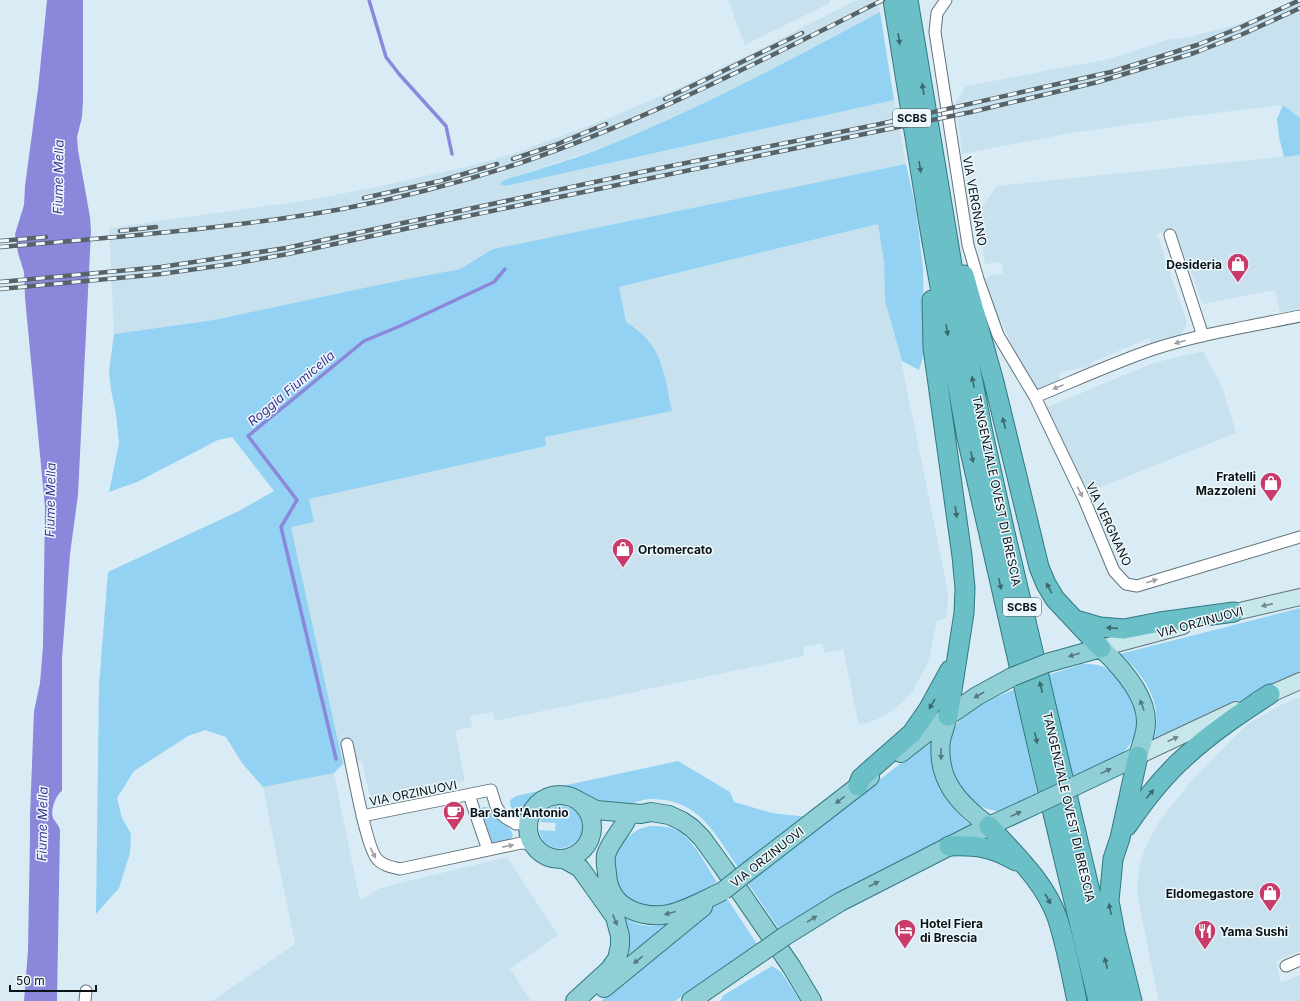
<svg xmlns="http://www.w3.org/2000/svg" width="1300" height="1001" font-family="Inter,sans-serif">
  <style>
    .built { fill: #c7e1ee }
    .green { fill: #93d2f2 }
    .water { fill: #8b88db }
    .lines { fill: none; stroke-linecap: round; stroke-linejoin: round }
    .stream { stroke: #8b88db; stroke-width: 3.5 }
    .minor-casing { stroke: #62727a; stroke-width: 13 }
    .secondary-casing { stroke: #62727a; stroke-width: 18 }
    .primary-casing { stroke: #327880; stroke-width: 20 }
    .trunk-casing { stroke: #327880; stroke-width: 21 }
    .minor { stroke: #fff; stroke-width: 11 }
    .secondary { stroke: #c8e7ea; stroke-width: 16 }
    .primary { stroke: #90cfd5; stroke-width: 18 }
    .trunk { stroke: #6bbfc7; stroke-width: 19 }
    .rail-casing { stroke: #586368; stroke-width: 4.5 }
    .rail { stroke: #edf8fd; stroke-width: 3; stroke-dasharray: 9; stroke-linecap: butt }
    .primary-bridge-casing { stroke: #327880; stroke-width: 20; stroke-linecap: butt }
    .primary-bridge { stroke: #90cfd5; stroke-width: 18 }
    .oneway { fill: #3c696e }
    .oneway2 { fill: #9ea1a2 }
    .oneway3 { fill: #73888b }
    .oneway4 { fill: #557a7f }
    .labels { text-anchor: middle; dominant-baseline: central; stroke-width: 3; stroke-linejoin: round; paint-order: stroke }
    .shield { fill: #edf8fd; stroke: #50585b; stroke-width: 1 }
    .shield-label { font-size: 11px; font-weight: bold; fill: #0c1316 }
    .street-label { font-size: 12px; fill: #0c1316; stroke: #edf8fd }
    .poi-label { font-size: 12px; font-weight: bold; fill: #0c1316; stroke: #edf8fd; text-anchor: start }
    .water-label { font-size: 13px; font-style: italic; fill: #433494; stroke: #edf8fd }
  </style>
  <rect width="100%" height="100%" fill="#d9ecf5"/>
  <path class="built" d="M728 0H829L830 3 745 45Z
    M857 0H878L880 12 760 76 692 109 618 142 504 180 500 184 506 186 894 100 906 164 493 249 460 269 214 320 114 334 109 228 309 200 386 185 465 167 510 155 609 118 681 87 754 52Z
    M1295 0H1300V118L1283 105 1191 116 1065 134 962 154 956 103 966 86 1109 59 1167 40 1189 37 1240 24Z
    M1300 155V308L1280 313 1275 290 1203 304 1174 228 1157 234 1186 320V327L1180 335 1174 339 1152 345 1149 338 1090 363 1091 366 1060 372 1059 382 1038 390 1032 386 987 292 985 283 986 279 989 276 1003 273 1001 262 985 264 977 213 997 186Z
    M878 224 884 262 885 301 902 361 903 370 948 592 947 618 937 621 928 663 911 694 892 711 876 720 859 725 843 649 824 653 822 643 803 647 804 656 658 687 495 721 493 712 470 716 472 727 455 731 465 781 371 801 362 761 343 764 291 526 313 522 308 499 546 446 545 437 672 411 662 364 638 329 626 322 619 287Z
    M1203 351 1223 389 1236 433 1086 493 1043 409 1153 363Z
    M1300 697V951L1276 961 1281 983 1300 975V1001H1159L1138 899 1137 886 1139 868 1145 848 1159 822 1187 786 1232 739 1249 723 1281 705Z
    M334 773 360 901 380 888 507 857 558 935 510 969 531 1001H212L295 944 263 787Z"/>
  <path class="green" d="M880 12 894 100 506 186 500 184 504 180C543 168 582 157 619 141 709 104 794 58 880 12Z
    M1283 105 1300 118V155L1284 157 1279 137 1277 119Z
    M906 164 916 210 923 269 925 350 919 370 902 361 885 301 884 262 878 224 619 287 626 322C663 345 664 372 672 411L545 437 546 446 309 499 314 522 291 527 343 764 334 773 263 787 242 763 226 737 205 730 188 736 134 771 117 798 122 818 131 834 130 853 119 888 96 914 99 685 108 572 241 510 274 491 232 437 218 440 137 482 109 492 119 443 116 414 111 390 109 371 114 334 214 320 383 284 460 269 493 249Z
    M1300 608V672L1153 742C1154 737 1156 732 1156 726 1160 698 1140 670 1120 654Z
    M1083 664C1091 664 1098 664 1104 667 1129 682 1148 721 1128 747 1119 760 1087 771 1072 778L1048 675Z
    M1015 689 1037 794C1027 800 1013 811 1001 811 962 811 936 758 956 726 966 709 998 697 1015 689Z
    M931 740C931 780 942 799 971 826 905 858 842 892 779 929L747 882Z
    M678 761 730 792 734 802 772 813 807 817 739 869C715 834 699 798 650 799 636 800 622 809 608 807 604 806 599 803 594 801 577 793 560 786 542 796 533 800 530 809 522 814L513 811 510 805V800L516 796Z
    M559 805C567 806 574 808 578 814 598 842 547 866 539 830L555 831 556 823 540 822C543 812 549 807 559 805Z
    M483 807H487L511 830 513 835 511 840C508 841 503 844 499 844 484 844 480 821 480 810Z
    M650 826C658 826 666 826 674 829 692 836 706 866 717 882L680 906 646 911 620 892 613 865 615 853 620 844 630 835 639 829Z
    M726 897 757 944 675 1001H601Z
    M616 912C636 926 643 927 666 925L623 961Z
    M772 966 781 972 800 1001H720L724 995Z"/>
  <path class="water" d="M47 0H83V100L82 117 77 137 78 150 90 217 91 231 78 495 70 554 62 658V791C56 794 50 811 53 818 55 822 59 825 60 830L57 1001H24L28 950 30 836V816L34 711 40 683 43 646 45 507 25 298 24 272 18 253 15 234 24 205 25 186 38 89Z"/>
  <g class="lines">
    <path class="stream" d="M369 0 386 57 399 74 446 126 452 154
      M336 759 281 527 297 500 248 436 364 341 400 326 494 282 505 269"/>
    <g class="minor-casing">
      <path id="minor" d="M946 0 937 13 935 32 968 245 978 279 998 335 1035 397
        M1170 235 1203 336
        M1300 316C1251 326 1201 334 1154 349 1113 363 1074 381 1035 397L1084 499 1114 571 1126 584 1137 586 1300 537
        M347 744C352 764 366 850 378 860 384 866 392 867 400 869L521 843 533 844
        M469 795 488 850
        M362 816 491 790 496 806 501 814 506 818 516 824 529 823
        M1286 966 1300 960
        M85 1001 86 991"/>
    </g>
    <g class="secondary-casing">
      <path id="secondary" d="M1223 615 1300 597
        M1101 648 1183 626
        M1259 699 1300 681
        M1138 756 1236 710"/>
    </g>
    <g class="primary-casing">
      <path id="primary" d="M1047 663 1101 648C1120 666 1147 695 1146 723 1146 734 1141 745 1138 756L1075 786
        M948 716C946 724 943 732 941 740 936 780 959 804 989 826
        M901 753 948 716 977 696 1012 677
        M528 827a32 32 0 1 1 64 0a32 32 0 1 1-64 0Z
        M579 801 596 810 641 814 651 812 669 815 682 821 692 828 702 838 723 867 791 966 812 1001
        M626 821C620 832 610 842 606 855 605 861 606 867 607 873 607 878 608 883 610 888 617 909 643 917 663 915 681 913 702 901 719 893
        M564 859 580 868 615 917 620 936V946L617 959 609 970 575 1001
        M742 876 870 777
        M785 936 840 902 989 826 1037 804
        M604 988 703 907
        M691 1001 762 952"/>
    </g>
    <g class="trunk-casing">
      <path id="trunk" d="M893 0 931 236 967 438 1051 805 1098 1001
        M908 0 963 331 983 433 1005 533 1116 1001
        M964 275 994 382 1039 567 1046 584 1055 599 1101 648
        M932 300 933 348 962 556 965 588 964 613 948 716
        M1076 620 1100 627 1124 629 1160 622 1234 612
        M858 786 861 778 912 733 928 710 950 670
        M989 826C1014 854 1044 881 1057 917 1066 944 1071 973 1077 1001
        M1127 826C1144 801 1163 776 1186 756 1212 732 1241 713 1270 694
        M949 846C977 845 992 847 1016 861
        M1132 1001 1115 933 1109 901 1113 859 1120 838 1138 756"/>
    </g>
    <use href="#minor" class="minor"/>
    <use href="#secondary" class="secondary"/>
    <use href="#primary" class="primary"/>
    <use href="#trunk" class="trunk"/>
    <g class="rail-casing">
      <path id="rail" d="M665 99 802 33
        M513 159 555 145 606 124
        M364 198 440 181 497 164
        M120 231 156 227
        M0 241 46 237
        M0 247C114 237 229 229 342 209 400 198 458 183 514 165 642 123 762 60 883 0
        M0 282 161 267 286 248 651 170 880 124 1111 72 1197 45 1239 28 1300 0
        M0 289 161 274 231 264 288 254 414 227 971 112 1098 82 1194 53 1243 34 1300 8"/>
    </g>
    <use href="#rail" class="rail"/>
    <g class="primary-bridge-casing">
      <path id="primary-bridge" d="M1012 677 1047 663
        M1037 804 1075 786
        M723 891 742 876
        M762 952 785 936"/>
    </g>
    <use href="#primary-bridge" class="primary-bridge"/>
  </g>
  <defs><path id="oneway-solid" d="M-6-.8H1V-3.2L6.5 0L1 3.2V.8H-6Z"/></defs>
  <g class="oneway">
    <use href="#oneway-solid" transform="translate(899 39) rotate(81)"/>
    <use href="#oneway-solid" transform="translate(923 89) rotate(-99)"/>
    <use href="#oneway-solid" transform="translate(920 167) rotate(81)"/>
    <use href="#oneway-solid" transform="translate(947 330) rotate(80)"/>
    <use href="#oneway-solid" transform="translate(973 382) rotate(-101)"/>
    <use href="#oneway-solid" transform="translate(1004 423) rotate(-104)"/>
    <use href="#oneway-solid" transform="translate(972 457) rotate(78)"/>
    <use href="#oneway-solid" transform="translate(956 512) rotate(82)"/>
    <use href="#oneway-solid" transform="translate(1000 584) rotate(77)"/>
    <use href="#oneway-solid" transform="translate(1049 588) rotate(-118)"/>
    <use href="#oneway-solid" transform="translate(1112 628) rotate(-176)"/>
    <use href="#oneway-solid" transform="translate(1041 687) rotate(-103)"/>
    <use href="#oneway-solid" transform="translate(932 704) rotate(120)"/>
    <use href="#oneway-solid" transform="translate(1036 738) rotate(77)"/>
    <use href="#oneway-solid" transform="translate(1150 794) rotate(-50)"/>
    <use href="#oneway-solid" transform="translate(1048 899) rotate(61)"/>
    <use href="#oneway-solid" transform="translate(1110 909) rotate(-101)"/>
    <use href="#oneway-solid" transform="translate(1106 963) rotate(-104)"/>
  </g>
  <g class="oneway2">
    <use href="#oneway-solid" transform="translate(1180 342) rotate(165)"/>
    <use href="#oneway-solid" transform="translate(1058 387) rotate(157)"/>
    <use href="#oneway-solid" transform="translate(1080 492) rotate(64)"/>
    <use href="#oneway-solid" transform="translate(1152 581) rotate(-17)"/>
    <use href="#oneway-solid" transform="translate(508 846) rotate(-11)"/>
    <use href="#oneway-solid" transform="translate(373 853) rotate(64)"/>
  </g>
  <g class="oneway3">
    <use href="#oneway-solid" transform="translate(1267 605) rotate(167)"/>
    <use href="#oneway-solid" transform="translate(1173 739) rotate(-25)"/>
  </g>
  <g class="oneway4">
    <use href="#oneway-solid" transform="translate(1074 655) rotate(164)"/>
    <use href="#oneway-solid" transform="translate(979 695) rotate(150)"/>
    <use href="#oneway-solid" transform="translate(1142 705) rotate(-110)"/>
    <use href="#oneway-solid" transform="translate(941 754) rotate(89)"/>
    <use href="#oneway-solid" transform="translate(1106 771) rotate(-26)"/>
    <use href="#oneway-solid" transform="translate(840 800) rotate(142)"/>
    <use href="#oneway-solid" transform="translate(1016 814) rotate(-24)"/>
    <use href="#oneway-solid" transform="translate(874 884) rotate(-28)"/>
    <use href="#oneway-solid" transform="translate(670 913) rotate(165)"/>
    <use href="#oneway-solid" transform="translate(812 919) rotate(-32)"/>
    <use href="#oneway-solid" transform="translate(615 920) rotate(69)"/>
    <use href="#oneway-solid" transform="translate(638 960) rotate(141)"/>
  </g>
  <defs>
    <g id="shop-pin" transform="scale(1.15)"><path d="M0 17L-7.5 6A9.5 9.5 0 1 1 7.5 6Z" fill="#c83b6a" stroke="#edf8fd"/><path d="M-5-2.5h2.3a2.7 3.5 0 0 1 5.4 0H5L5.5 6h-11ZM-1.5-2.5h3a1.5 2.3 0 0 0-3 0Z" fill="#fff"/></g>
    <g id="cafe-pin" transform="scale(1.15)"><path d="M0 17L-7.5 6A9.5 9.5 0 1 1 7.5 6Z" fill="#c83b6a" stroke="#edf8fd"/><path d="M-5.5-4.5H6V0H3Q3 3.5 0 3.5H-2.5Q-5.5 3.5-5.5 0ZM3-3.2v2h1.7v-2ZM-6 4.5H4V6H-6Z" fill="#fff"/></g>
    <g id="hotel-pin" transform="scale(1.15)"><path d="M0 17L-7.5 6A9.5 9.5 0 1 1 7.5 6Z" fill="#c83b6a" stroke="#edf8fd"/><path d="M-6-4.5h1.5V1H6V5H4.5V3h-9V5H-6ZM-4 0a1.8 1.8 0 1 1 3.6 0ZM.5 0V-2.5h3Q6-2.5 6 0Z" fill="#fff"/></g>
    <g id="restaurant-pin" transform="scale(1.15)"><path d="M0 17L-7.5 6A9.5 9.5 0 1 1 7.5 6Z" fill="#c83b6a" stroke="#edf8fd"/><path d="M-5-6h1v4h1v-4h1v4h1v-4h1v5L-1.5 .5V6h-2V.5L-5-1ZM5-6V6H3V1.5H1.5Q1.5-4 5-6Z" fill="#fff"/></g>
  </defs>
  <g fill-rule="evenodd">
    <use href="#shop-pin" x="1238" y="264"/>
    <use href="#shop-pin" x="1271" y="483"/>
    <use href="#shop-pin" x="623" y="549"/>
    <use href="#cafe-pin" x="454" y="812"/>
    <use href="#shop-pin" x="1270" y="893"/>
    <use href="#hotel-pin" x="905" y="930"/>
    <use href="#restaurant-pin" x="1205" y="931"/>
  </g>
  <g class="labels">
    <g class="shield">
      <rect x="893" y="109" width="38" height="18" rx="3"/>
      <rect x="1003" y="598" width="38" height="18" rx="3"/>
    </g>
    <g class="shield-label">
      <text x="912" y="118">SCBS</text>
      <text x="1022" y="607">SCBS</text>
    </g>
    <g class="street-label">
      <text transform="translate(975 201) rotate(80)">VIA VERGNANO</text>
      <text transform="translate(997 491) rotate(78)">TANGENZIALE OVEST DI BRESCIA</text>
      <text transform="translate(1109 524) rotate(65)">VIA VERGNANO</text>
      <text transform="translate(1200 622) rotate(-15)">VIA ORZINUOVI</text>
      <text transform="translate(413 793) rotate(-11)">VIA ORZINUOVI</text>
      <text transform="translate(1069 807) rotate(77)">TANGENZIALE OVEST DI BRESCIA</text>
      <text transform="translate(767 857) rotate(-38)">VIA ORZINUOVI</text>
    </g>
    <g class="poi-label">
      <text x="1222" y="264" text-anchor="end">Desideria</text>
      <text x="1256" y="476" text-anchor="end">Fratelli<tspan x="1256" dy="14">Mazzoleni</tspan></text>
      <text x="638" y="549">Ortomercato</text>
      <text x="470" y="812">Bar Sant'Antonio</text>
      <text x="1254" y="893" text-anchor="end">Eldomegastore</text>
      <text x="920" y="923">Hotel Fiera<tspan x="920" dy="14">di Brescia</tspan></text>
      <text x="1220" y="931">Yama Sushi</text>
    </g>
    <g class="water-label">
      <text transform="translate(58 177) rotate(-89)">Fiume Mella</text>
      <text transform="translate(291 388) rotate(-40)">Roggia Fiumicella</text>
      <text transform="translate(50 500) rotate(-89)">Fiume Mella</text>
      <text transform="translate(42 824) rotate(-89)">Fiume Mella</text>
    </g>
  </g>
  <path d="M10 985v6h86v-6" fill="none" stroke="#0c1316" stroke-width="2"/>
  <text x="16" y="985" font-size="12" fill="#0c1316" stroke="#edf8fd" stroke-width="3" paint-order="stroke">50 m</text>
</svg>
